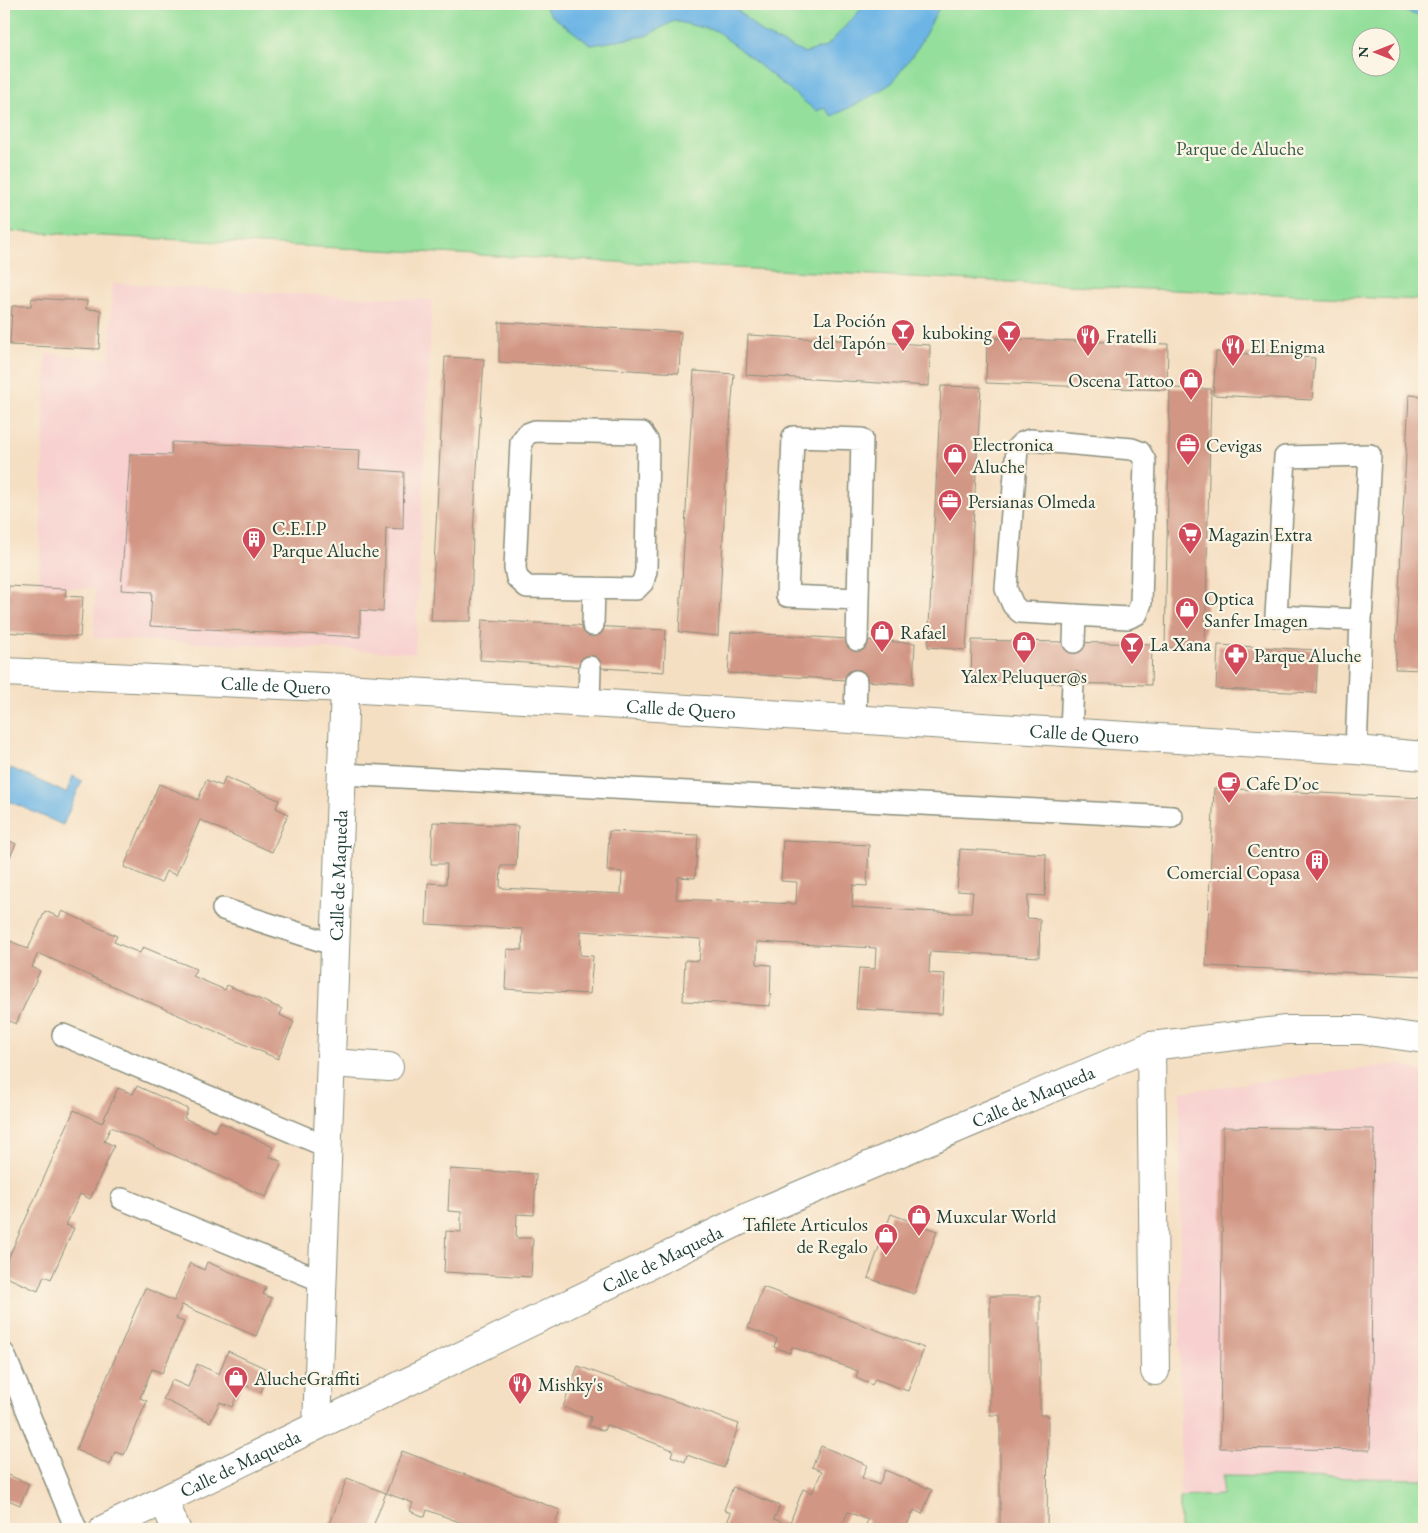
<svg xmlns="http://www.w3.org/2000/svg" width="1428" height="1533" font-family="'EB Garamond',serif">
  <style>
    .built { fill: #f7d0cf }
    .green { fill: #94df9b; stroke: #5a8e68; fill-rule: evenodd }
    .water { fill: #6db5e5; stroke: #46798c }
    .building { fill: #d29684 }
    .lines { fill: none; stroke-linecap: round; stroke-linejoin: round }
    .service-casing { stroke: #8a8e7c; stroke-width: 24 }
    .minor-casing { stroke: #8a8e7c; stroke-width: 30 }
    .service { stroke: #fff; stroke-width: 21 }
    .minor { stroke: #fff; stroke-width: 28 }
    .labels { text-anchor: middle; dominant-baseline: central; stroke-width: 4.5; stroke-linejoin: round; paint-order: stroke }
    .park-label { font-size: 19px; fill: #365d49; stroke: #fcf5e5 }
    .poi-label { font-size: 19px; fill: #1f3d34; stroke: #fcf5e5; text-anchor: start }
    .street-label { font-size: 19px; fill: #1f3d34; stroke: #fcf5e5 }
  </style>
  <rect width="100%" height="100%" fill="#fcf5e5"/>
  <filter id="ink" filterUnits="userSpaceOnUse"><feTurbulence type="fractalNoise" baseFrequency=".02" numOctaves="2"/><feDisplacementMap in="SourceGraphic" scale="10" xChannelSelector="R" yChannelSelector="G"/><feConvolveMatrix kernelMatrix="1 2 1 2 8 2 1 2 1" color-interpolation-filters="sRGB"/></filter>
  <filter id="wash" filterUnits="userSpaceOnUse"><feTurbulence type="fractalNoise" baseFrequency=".0096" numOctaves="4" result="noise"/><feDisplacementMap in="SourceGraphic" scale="20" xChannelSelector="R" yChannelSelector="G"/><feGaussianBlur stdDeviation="1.12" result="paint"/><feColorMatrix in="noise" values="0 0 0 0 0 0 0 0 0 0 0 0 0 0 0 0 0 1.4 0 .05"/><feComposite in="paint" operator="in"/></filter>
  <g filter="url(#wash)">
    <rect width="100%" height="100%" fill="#f5dfc3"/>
    <path class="built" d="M113 283 273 293 432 300 415 653 94 638 95 589 39 587 46 354 109 358Z
      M1401 1064 1424 1072V1529H1180V1092Z"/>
    <path class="green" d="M4 4H1424V300L1148 289 4 231ZM1360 38H1390V68H1360Z
      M1223 1476 1424 1479V1529H1180V1497L1222 1495Z"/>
    <path class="water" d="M543 4H731L763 34 804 53 826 47 866 4H941L919 46 892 83 863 101 832 116 825 108 816 111 717 31 674 21 646 36 591 45 551 15Z
      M1385 4H1424V18Z
      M11 768 66 793 73 776 82 781 63 825 4 799V785Z"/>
    <g id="blocks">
      <path class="building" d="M32 298 87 301 86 309 101 310 99 349 10 345 12 306H31Z
        M499 322 681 332 679 373 499 362Z
        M748 335 930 345 929 386 746 375Z
        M987 338 1168 344 1167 390 986 383Z
        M1216 352 1315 358 1312 400 1213 395Z
        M445 357 484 359 473 533 471 621H431Z
        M694 371 734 374 727 462 718 636 679 632Z
        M941 386 981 387 966 650 928 647Z
        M1170 388 1211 389 1205 649 1165 648Z
        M1409 395 1424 396V670L1395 669Z
        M172 442 360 450 359 469 404 472 403 529 386 528 383 612 360 610V637L150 626 152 592 121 590 130 454 171 455Z
        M9 586 66 589 65 596 83 597 80 637 4 632V593H8Z
        M482 620 666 630 664 672 480 660Z
        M731 632 915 643 913 684 728 673Z
        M972 640 1152 644 1151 685 971 681Z
        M1218 645 1318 650 1316 693 1216 689Z
        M225 777 279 800 276 808 288 814 272 852 200 820 176 875 166 871 161 883 124 867 159 784 198 800 206 780 222 786Z
        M1214 788 1424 798V976L1206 966Z
        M433 822 518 826 516 866H501L500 888 621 894 622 872 607 871 609 831 698 835 695 878 678 877 676 899 796 904 797 882 781 881 783 841 869 845 867 886 853 885 852 907 955 913H971L973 892 957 891 960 849 1046 854 1045 896 1028 895 1027 918 1040 919 1039 957 930 951 929 973 945 974 942 1014 856 1009 859 968 875 969 876 948 757 942V964L771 965 770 1006 683 1001 685 960 699 961 701 939 581 931 580 955 593 956 590 994 505 989 507 949 522 950 523 929 426 924 428 883 446 884 447 864H431Z
        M4 838 16 844 4 869Z
        M45 911 59 917 62 911 117 936 114 942 130 949 140 953 143 947 196 969 193 976 225 990 227 985 282 1009 280 1015 294 1022 278 1059 38 953 32 967 40 971 16 1024 9 1021 4 1029V938L28 949Z
        M137 1086 188 1109 184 1118 215 1132 220 1122 273 1147 269 1156 282 1162 266 1197 111 1127 104 1141 114 1146 90 1199 80 1194 74 1207 66 1225 74 1228 51 1279 44 1276 38 1291 4 1276V1268L74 1110 102 1123 118 1088 133 1094Z
        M1223 1127 1374 1129 1370 1450 1220 1448Z
        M450 1169 536 1174 534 1215 517 1214 516 1238H533L531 1277 444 1272 446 1231 461 1232V1212L448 1211Z
        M891 1214 937 1231 914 1294 868 1278Z
        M207 1262 266 1287 263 1294 272 1298 256 1336 182 1305 176 1319 184 1322 162 1373 152 1369 140 1398 147 1401 124 1455 115 1452 110 1465 76 1450 145 1288 174 1301 190 1263 204 1270Z
        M763 1287 924 1348 908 1391 875 1379 872 1385 856 1378 858 1371 792 1347 790 1353 774 1347 777 1339 748 1328Z
        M990 1296H1040V1415H1048L1047 1529H1000V1415H990Z
        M228 1351 269 1370 261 1392 242 1384 232 1407 220 1402 210 1422 163 1399 172 1380 188 1387 197 1364 219 1374Z
        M578 1366 739 1424 724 1468 687 1455 685 1462 671 1456 673 1450 606 1425 604 1431 589 1426 591 1417 563 1407Z
        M821 1446 867 1465 862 1478 879 1485 885 1470 932 1490 922 1514 914 1510 905 1529H864L868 1520 848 1512 840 1529H724L731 1513 724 1510 733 1487 780 1506 774 1519 789 1525 803 1489 812 1493 822 1471 812 1467Z
        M402 1451 560 1510 553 1529H478L427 1510 425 1517 410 1511 413 1503 386 1493Z
        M4 1473 29 1484 20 1505 4 1498Z
        M347 1478 386 1493 372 1529H328Z"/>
    </g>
  </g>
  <g filter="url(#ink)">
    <use href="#blocks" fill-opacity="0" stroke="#8a8e7c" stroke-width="1"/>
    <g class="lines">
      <g class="service-casing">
        <path id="service" d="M535 431 642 433 648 442 646 571 643 582 636 589 527 587 517 578 515 568 521 442 527 434Z
          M1030 440 1132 449 1140 452 1145 461 1141 603 1137 614 1128 618 1020 612 1013 605 1006 589 1017 448 1022 443Z
          M593 625 594 588
          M857 640 862 439 793 437 787 596 858 599
          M1074 642 1075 615
          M589 703 590 667
          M855 719 856 681
          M1071 732 1073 683
          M1356 750 1361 620 1370 455 1285 457 1276 616 1361 620
          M342 774 1172 817
          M223 909 335 945
          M63 1035 328 1147
          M122 1199 322 1281
          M4 1354 76 1529"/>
      </g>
      <g class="minor-casing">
        <g id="minor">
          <path id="s1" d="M4 672 345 688 1356 750 1424 756"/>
          <path d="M1151 1046 1155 1371"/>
          <path d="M331 1063 389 1067"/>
          <path id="s2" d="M317 1425 345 688"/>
          <path d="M164 1501 176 1529"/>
          <path id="s3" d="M104 1529 748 1217 1151 1046 1286 1030H1361L1424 1039"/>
        </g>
      </g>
      <use href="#service" class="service"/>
      <use href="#minor" class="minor"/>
    </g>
  </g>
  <defs>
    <g id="bar-pin" transform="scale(1.25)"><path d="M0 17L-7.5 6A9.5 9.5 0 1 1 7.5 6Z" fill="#d1495b" stroke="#fcf5e5"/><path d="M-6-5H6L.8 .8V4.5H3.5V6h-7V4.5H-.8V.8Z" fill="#fff"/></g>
    <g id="restaurant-pin" transform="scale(1.25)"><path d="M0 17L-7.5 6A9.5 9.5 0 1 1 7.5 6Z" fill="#d1495b" stroke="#fcf5e5"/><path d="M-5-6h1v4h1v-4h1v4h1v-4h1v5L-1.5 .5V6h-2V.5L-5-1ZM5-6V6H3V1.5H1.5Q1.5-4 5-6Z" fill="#fff"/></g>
    <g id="shop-pin" transform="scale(1.25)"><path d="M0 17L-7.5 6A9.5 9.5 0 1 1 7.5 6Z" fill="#d1495b" stroke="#fcf5e5"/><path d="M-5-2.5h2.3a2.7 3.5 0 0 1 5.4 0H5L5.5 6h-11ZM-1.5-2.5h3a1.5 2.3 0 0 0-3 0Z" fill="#fff"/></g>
    <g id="office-pin" transform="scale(1.25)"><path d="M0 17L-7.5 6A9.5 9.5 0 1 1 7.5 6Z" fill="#d1495b" stroke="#fcf5e5"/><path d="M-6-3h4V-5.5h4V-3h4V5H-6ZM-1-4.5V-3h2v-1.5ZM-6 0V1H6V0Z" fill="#fff"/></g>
    <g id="supermarket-pin" transform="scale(1.25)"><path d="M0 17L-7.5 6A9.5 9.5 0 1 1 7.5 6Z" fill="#d1495b" stroke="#fcf5e5"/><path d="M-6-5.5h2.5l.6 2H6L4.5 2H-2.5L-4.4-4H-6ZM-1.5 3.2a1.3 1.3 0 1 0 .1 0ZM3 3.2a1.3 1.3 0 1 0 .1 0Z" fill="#fff"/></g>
    <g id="building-pin" transform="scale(1.25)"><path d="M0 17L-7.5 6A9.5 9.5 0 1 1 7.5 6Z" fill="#d1495b" stroke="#fcf5e5"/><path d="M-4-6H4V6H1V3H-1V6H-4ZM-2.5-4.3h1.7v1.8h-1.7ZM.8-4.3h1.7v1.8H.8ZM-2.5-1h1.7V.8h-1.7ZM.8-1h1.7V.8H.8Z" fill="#fff"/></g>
    <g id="pharmacy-pin" transform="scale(1.25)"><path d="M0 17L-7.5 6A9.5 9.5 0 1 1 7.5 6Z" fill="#d1495b" stroke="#fcf5e5"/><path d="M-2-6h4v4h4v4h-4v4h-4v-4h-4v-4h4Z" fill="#fff"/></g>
    <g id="cafe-pin" transform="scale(1.25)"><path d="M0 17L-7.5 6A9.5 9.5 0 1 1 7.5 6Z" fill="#d1495b" stroke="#fcf5e5"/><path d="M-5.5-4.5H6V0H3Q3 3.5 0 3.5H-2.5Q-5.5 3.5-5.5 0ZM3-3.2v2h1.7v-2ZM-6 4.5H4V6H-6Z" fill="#fff"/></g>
  </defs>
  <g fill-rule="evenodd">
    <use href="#bar-pin" x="903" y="331"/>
    <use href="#bar-pin" x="1009" y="332"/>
    <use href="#restaurant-pin" x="1088" y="336"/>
    <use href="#restaurant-pin" x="1233" y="346"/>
    <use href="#shop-pin" x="1191" y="380"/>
    <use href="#office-pin" x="1188" y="445"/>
    <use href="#shop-pin" x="955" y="455"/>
    <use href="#office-pin" x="950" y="501"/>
    <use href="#supermarket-pin" x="1190" y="534"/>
    <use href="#building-pin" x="254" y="539"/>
    <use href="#shop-pin" x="1187" y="609"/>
    <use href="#shop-pin" x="882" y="632"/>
    <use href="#shop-pin" x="1024" y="643"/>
    <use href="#bar-pin" x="1132" y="644"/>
    <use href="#pharmacy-pin" x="1236" y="655"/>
    <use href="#cafe-pin" x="1229" y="783"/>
    <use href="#building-pin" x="1317" y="861"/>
    <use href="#shop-pin" x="919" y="1216"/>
    <use href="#shop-pin" x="886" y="1235"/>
    <use href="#shop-pin" x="236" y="1378"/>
    <use href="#restaurant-pin" x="520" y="1384"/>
  </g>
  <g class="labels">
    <g class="park-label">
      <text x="1240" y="148">Parque de Aluche</text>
    </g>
    <g class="poi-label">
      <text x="886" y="320" text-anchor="end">La Poción<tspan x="886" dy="22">del Tapón</tspan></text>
      <text x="992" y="332" text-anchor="end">kuboking</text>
      <text x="1106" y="336">Fratelli</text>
      <text x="1250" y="346">El Enigma</text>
      <text x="1174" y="380" text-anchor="end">Oscena Tattoo</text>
      <text x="972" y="444">Electronica<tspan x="972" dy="22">Aluche</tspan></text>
      <text x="1206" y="445">Cevigas</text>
      <text x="968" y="501">Persianas Olmeda</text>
      <text x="272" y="528">C.E.I.P<tspan x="272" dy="22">Parque Aluche</tspan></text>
      <text x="1208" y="534">Magazin Extra</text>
      <text x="1204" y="598">Optica<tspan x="1204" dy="22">Sanfer Imagen</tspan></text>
      <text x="900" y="632">Rafael</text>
      <text x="1150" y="644">La Xana</text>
      <text x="1254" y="655">Parque Aluche</text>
      <text x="1024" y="676" text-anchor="middle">Yalex Peluquer@s</text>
      <text x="1246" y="783">Cafe D'oc</text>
      <text x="1300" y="850" text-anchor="end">Centro<tspan x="1300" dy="22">Comercial Copasa</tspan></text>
      <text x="936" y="1216">Muxcular World</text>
      <text x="868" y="1224" text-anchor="end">Tafilete Articulos<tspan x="868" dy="22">de Regalo</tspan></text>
      <text x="254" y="1378">AlucheGraffiti</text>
      <text x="538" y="1384">Mishky's</text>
    </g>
    <g class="street-label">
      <text stroke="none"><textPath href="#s1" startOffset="272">Calle de Quero</textPath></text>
      <text stroke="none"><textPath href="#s1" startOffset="678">Calle de Quero</textPath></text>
      <text stroke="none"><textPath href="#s1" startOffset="1082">Calle de Quero</textPath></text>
      <text stroke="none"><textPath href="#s2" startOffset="550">Calle de Maqueda</textPath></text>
      <text stroke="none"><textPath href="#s3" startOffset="1025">Calle de Maqueda</textPath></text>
      <text stroke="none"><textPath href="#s3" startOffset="620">Calle de Maqueda</textPath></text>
      <text stroke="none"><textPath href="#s3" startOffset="151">Calle de Maqueda</textPath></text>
    </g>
  </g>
  <rect width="1428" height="1533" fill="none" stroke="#fcf5e5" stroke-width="20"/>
  <g transform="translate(1376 52) rotate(270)"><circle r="24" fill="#fcf5e5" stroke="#a4ab9e"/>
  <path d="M0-4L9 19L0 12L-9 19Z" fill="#d1495b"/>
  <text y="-8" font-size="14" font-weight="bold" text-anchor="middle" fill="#1f3d34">N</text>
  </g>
</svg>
